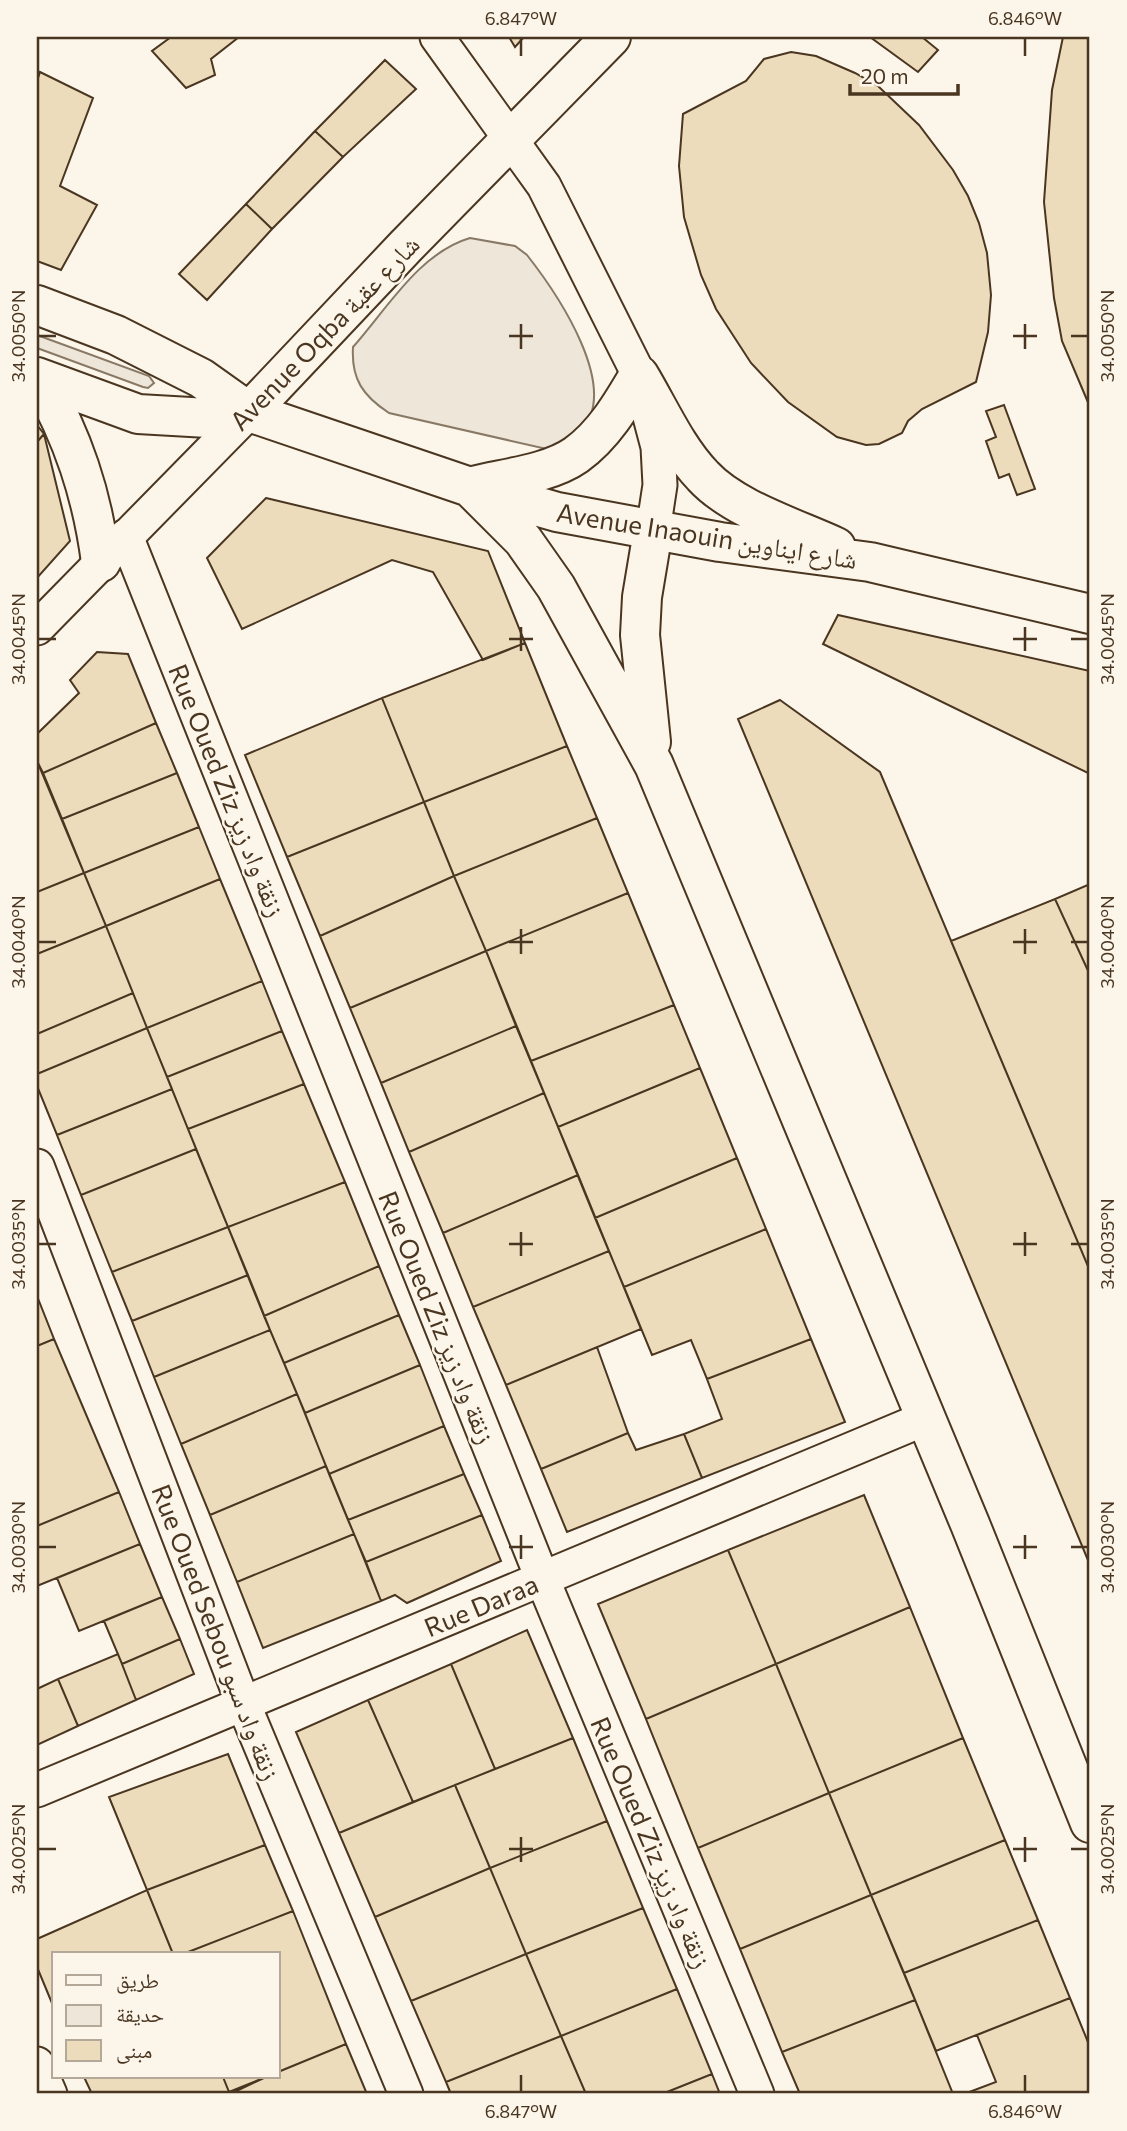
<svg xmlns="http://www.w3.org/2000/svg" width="1127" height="2131" font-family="Commissioner,'Noto Naskh Arabic',sans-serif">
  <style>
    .green { fill: #ede6d9; stroke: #887966; stroke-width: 2 }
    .building { fill: #ecdcbc; stroke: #4a3520; stroke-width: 2 }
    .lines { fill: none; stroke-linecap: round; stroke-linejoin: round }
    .street-casing { stroke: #4a3520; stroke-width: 37 }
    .secondary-casing { stroke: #4a3520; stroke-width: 42 }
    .street { stroke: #fbf6e9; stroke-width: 33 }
    .secondary { stroke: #fbf6e9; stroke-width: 38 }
    .ticks { fill: none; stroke: #4a3520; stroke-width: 2.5 }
    .labels { text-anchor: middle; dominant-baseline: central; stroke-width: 5; stroke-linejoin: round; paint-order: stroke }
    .street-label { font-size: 26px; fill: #4a3520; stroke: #fbf6e9 }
    .neatline { fill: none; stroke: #4a3520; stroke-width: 2.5 }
    .ticks-label { font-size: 18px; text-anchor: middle; fill: #4a3520 }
  </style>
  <rect width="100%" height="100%" fill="#fbf6e9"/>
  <path class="green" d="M470 238 515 246 527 255C556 292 624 390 579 433 572 440 559 445 551 450L389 413C363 396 351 379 353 347 387 309 419 253 470 238Z
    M37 335 149 376 154 383 148 388 143 387 37 348Z"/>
  <path class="building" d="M171 37H239L211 59 215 75 186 88 152 51Z
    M509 37H524L515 47Z
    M870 37H922L938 50 918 72Z
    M1063 37H1090V407L1062 341 1054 298 1044 202 1052 90Z
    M791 52 816 56 855 73 878 86 919 125 953 170 968 196 979 223 987 253 991 295 988 332 976 382 922 409 908 421 902 433 879 444 866 445 837 437 788 402 751 363 716 309 701 275 684 217 679 166 683 114 746 81 764 59Z
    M385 60 416 89 343 157 315 131Z
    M40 72 93 98 60 186 97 205 61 270 37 261V81Z
    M315 131 343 157 272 229 246 204Z
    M246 204 272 229 207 300 179 274Z
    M1004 405 1035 489 1017 495 1009 474 999 478 986 441 996 437 986 411Z
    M37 425 44 434 37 442Z
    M44 434 70 541 37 578V442Z
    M266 498 488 551 525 643 483 660 433 572 392 560 242 629 207 558Z
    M838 615 1090 671V774L823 644Z
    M525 643 567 746 424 802 382 698Z
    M97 652 128 654 156 723 43 773 37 761V734L79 693 70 680Z
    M382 698 424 802 287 857 245 755Z
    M780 700 880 772 1090 1271V1565L738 719Z
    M156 723 177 773 62 819 43 773Z
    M567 746 597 818 454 876 424 802Z
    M37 761 84 873 37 892Z
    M177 773 199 827 84 873 62 819Z
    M424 802 454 876 320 936 287 857Z
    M597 818 628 893 486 951 454 876Z
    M199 827 220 879 106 926 84 873Z
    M84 873 106 926 37 954V892Z
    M454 876 486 951 350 1008 320 936Z
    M220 879 262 981 147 1028 106 926Z
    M1090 884V975L1055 899Z
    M628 893 674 1005 531 1061 486 951Z
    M1055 899 1090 975V1271L951 941Z
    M106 926 133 993 37 1034V954Z
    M486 951 516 1026 381 1083 350 1008Z
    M262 981 282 1031 167 1077 147 1028Z
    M133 993 147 1028 37 1074V1034Z
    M674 1005 700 1068 558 1127 531 1061Z
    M516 1026 544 1093 409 1152 381 1083Z
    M147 1028 172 1089 57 1135 37 1086V1074Z
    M282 1031 304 1084 188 1129 167 1077Z
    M700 1068 737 1158 595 1218 558 1127Z
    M304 1084 345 1182 228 1227 188 1129Z
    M172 1089 196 1149 81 1195 57 1135Z
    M544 1093 578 1175 443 1233 409 1152Z
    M196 1149 228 1227 112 1272 81 1195Z
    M737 1158 766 1229 624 1287 595 1218Z
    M578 1175 609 1251 473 1307 443 1233Z
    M345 1182 379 1266 264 1316 228 1227Z
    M228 1227 248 1275 132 1321 112 1272Z
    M766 1229 811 1339 707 1379 691 1340 652 1355 624 1287Z
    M609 1251 641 1329 506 1385 473 1307Z
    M379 1266 399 1315 284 1363 264 1316Z
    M248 1275 270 1330 154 1377 132 1321Z
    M37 1296 54 1339 37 1346Z
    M399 1315 420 1365 305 1413 284 1363Z
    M270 1330 297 1394 181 1444 154 1377Z
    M54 1339 119 1492 37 1526V1346Z
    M811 1339 845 1422 702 1478 684 1434 722 1419 707 1379Z
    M597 1347 628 1433 541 1469 506 1385Z
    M420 1365 444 1426 329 1474 305 1413Z
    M297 1394 326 1466 210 1515 181 1444Z
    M444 1426 464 1474 348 1520 329 1474Z
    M628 1433 636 1450 684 1434 702 1478 567 1532 541 1469Z
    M326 1466 354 1534 237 1582 210 1515Z
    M464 1474 482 1515 366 1562 348 1520Z
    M119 1492 140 1544 37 1586V1526Z
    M864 1495 910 1607 776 1664 728 1550Z
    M482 1515 501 1561 407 1603 395 1595 381 1601 366 1562Z
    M354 1534 381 1601 263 1648 237 1582Z
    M140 1544 162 1597 79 1631 57 1578Z
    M728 1550 776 1664 646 1719 598 1604Z
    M162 1597 180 1639 122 1664 104 1621Z
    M910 1607 963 1738 829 1793 776 1664Z
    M527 1630 573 1738 495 1769 451 1664Z
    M180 1639 194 1674 136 1700 122 1664Z
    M118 1654 136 1700 78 1726 58 1679Z
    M451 1664 495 1769 413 1802 368 1700Z
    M776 1664 829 1793 698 1848 646 1719Z
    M58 1679 78 1726 37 1745V1689Z
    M368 1700 413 1802 339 1833 296 1732Z
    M573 1738 607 1821 490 1868 455 1785Z
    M963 1738 1005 1840 871 1895 829 1793Z
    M228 1754 265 1845 147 1890 109 1797Z
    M455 1785 490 1868 375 1917 339 1833Z
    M829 1793 871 1895 740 1949 698 1848Z
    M607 1821 643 1908 526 1954 490 1868Z
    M1005 1840 1038 1920 904 1973 871 1895Z
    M265 1845 293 1911 183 1954H173L147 1890Z
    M490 1868 526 1954 411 2001 375 1917Z
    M147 1890 173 1954H54V2008L37 1967V1939Z
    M871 1895 915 2000 782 2052 740 1949Z
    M643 1908 677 1989 561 2036 526 1954Z
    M293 1911 346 2044 278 2072V1954H183Z
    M1038 1920 1070 1998 936 2051 904 1973Z
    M526 1954 561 2036 446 2082 411 2001Z
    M677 1989 712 2074 662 2094H586L561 2036Z
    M1070 1998 1090 2047V2094H964L996 2082 977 2035Z
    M915 2000 953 2094H800L782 2052Z
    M561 2036 586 2094H451L446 2082Z
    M346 2044 367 2094H230L266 2077H278V2072Z
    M712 2074 720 2094H662Z
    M84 2077H223L229 2092 92 2094Z
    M223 2077H266L229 2092Z"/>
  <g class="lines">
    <g class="street-casing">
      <g id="street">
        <path d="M437 37 544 186 639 375 658 447 660 485 653 531"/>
        <path d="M126 536 542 1578 757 2094"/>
        <path d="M37 628 249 412"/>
        <path d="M37 1166 243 1703 406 2094"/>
        <path id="s1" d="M37 1790 924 1419"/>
        <path d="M37 2064 50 2094"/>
      </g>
    </g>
    <g class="secondary-casing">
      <path id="secondary" d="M37 305 116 335 201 378 249 412 470 487 557 512 720 542 870 562 1090 614
        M37 377 138 414 208 418 249 412
        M39 378C73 437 92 494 101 562
        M249 412 406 246 611 37
        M473 486C504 478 549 474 576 455 604 435 622 404 639 375 659 408 676 448 703 476 733 509 795 528 836 547
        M470 487 523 540 556 587 654 765 970 1524 1090 1823
        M651 742 640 635 642 597 653 531"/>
    </g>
    <use href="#street" class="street"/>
    <use href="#secondary" class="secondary"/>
  </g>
  <path class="ticks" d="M521 38V56M1025 38V56M521 324V349M1025 324V349M38 336H56M509 336H533M1013 336H1037M1071 336H1088M521 627V651M1025 627V651M38 639H56M509 639H533M1013 639H1037M1071 639H1088M521 929V954M1025 929V954M38 942H56M509 942H533M1013 942H1037M1071 942H1088M521 1232V1256M1025 1232V1256M38 1244H56M509 1244H533M1013 1244H1037M1071 1244H1088M521 1535V1559M1025 1535V1559M38 1547H56M509 1547H533M1013 1547H1037M1071 1547H1088M521 1837V1862M1025 1837V1862M38 1849H56M509 1849H533M1013 1849H1037M1071 1849H1088M521 2075V2092M1025 2075V2092"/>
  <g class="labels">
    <g class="street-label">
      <text transform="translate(324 332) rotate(-46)">Avenue Oqba شارع عقبة</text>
      <text transform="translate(707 535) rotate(9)">Avenue Inaouin شارع ايناوين</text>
      <text transform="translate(228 790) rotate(68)">Rue Oued Ziz زنقة واد زيز</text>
      <text transform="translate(438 1317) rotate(68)">Rue Oued Ziz زنقة واد زيز</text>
      <text stroke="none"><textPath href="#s1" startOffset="481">Rue Daraa</textPath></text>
      <text transform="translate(217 1632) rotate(69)">Rue Oued Sebou زنقة واد سبو</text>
      <text transform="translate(652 1842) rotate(67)">Rue Oued Ziz زنقة واد زيز</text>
    </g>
  </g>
  <rect width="1127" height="2131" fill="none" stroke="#fbf6e9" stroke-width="77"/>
  <rect x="52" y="1952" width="228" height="126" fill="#fbf6e9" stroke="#b4a999" stroke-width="2"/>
  <rect x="66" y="1975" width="35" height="10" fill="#fbf6e9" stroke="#b4a999" stroke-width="2"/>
  <text x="116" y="1988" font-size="21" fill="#4a3520">طريق</text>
  <rect x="66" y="2005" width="35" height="21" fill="#ede6d9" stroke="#b4a999" stroke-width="2"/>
  <text x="116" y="2022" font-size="21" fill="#4a3520">حديقة</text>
  <rect x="66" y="2040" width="35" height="21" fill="#ecdcbc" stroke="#b4a999" stroke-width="2"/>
  <text x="116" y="2058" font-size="21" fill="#4a3520">مبنى</text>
  <path d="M850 84v10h108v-10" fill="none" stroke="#4a3520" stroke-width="3.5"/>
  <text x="861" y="84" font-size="21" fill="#4a3520" stroke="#fbf6e9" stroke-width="5" paint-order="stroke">20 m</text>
  <rect x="38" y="38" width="1050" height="2054" class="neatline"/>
  <g class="ticks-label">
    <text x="521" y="25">6.847°W</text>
    <text x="1025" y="25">6.846°W</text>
    <text transform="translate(19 336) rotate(-90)" y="6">34.0050°N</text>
    <text transform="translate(1108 336) rotate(-90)" y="6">34.0050°N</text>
    <text transform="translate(19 639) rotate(-90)" y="6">34.0045°N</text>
    <text transform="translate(1108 639) rotate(-90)" y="6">34.0045°N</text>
    <text transform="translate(19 942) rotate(-90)" y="6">34.0040°N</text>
    <text transform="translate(1108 942) rotate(-90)" y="6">34.0040°N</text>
    <text transform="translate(19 1244) rotate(-90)" y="6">34.0035°N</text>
    <text transform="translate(1108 1244) rotate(-90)" y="6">34.0035°N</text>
    <text transform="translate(19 1547) rotate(-90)" y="6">34.0030°N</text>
    <text transform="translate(1108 1547) rotate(-90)" y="6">34.0030°N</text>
    <text transform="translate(19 1849) rotate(-90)" y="6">34.0025°N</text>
    <text transform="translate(1108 1849) rotate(-90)" y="6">34.0025°N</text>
    <text x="521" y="2118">6.847°W</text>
    <text x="1025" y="2118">6.846°W</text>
  </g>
</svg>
